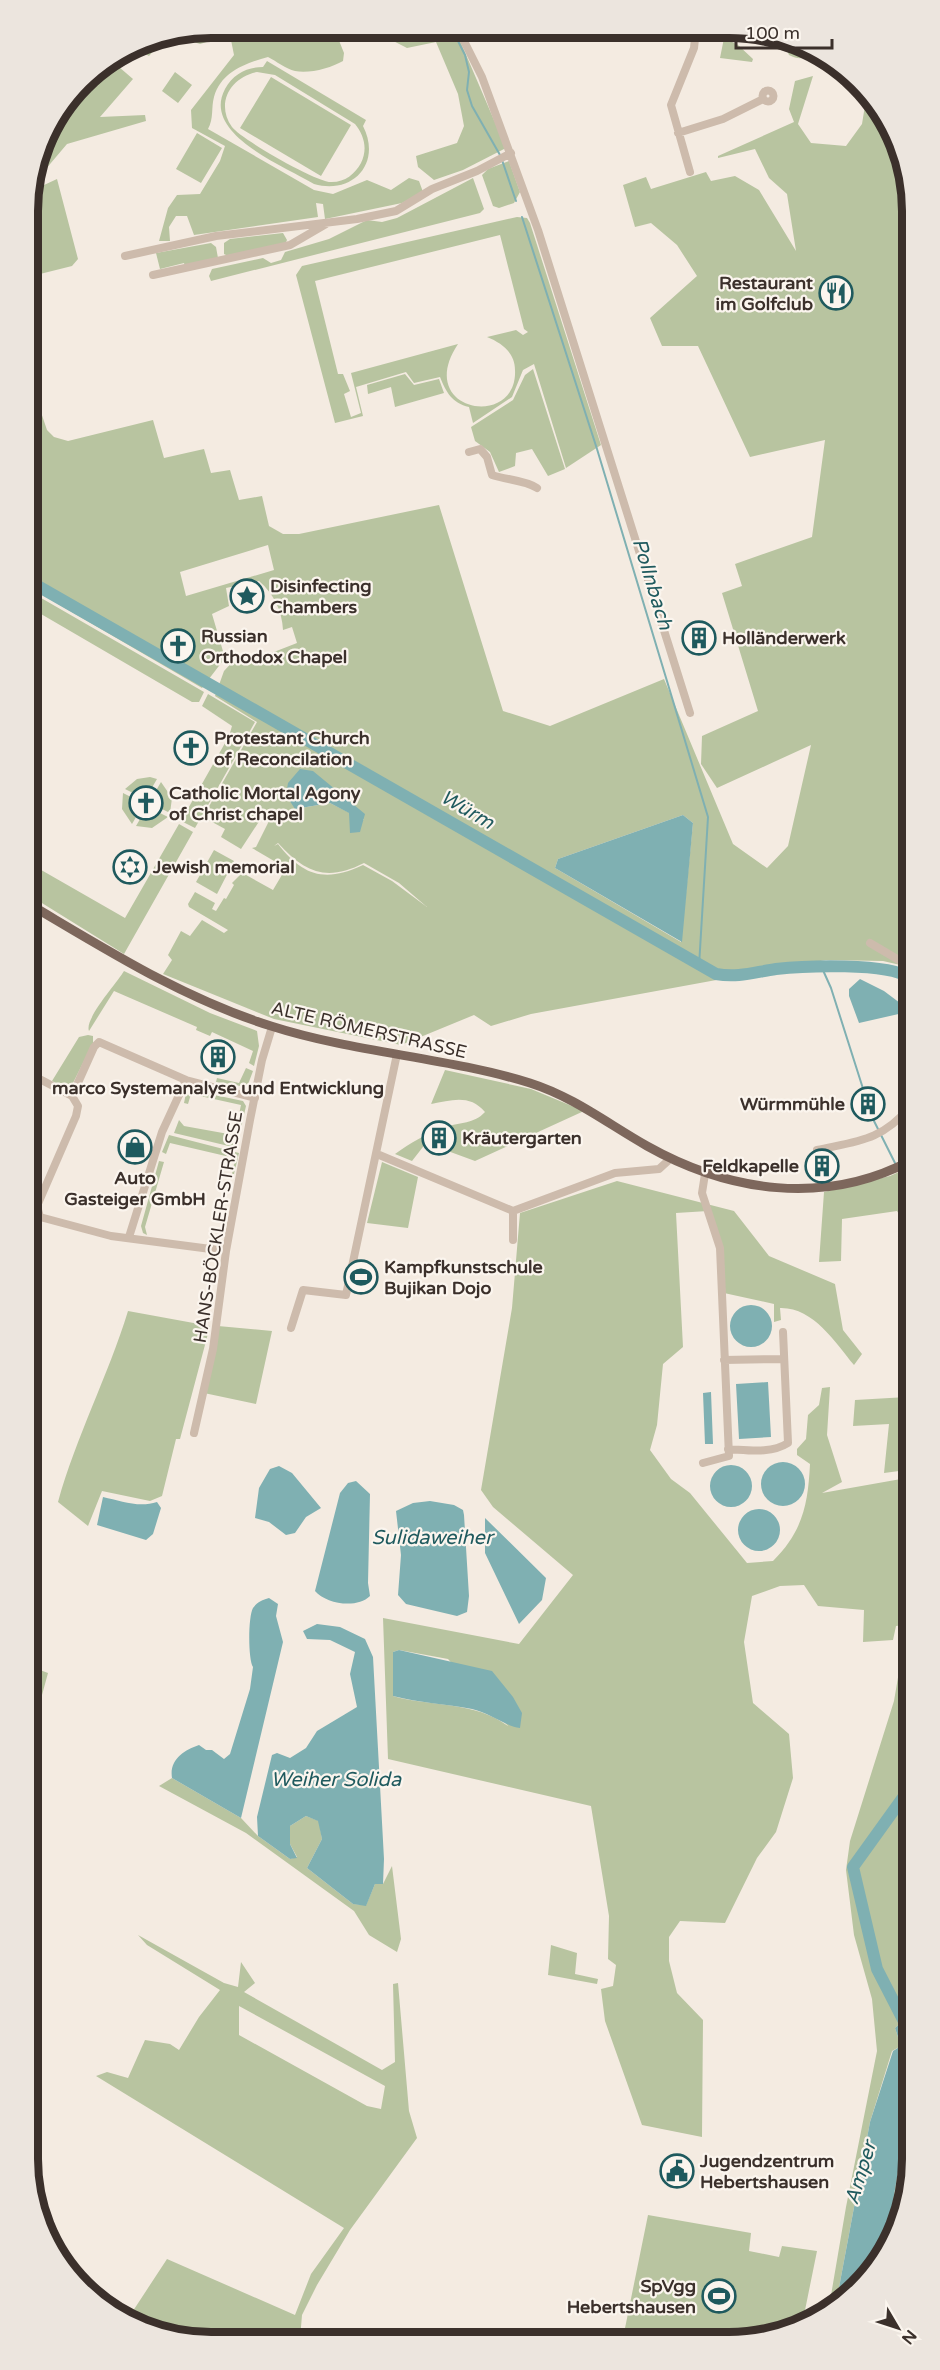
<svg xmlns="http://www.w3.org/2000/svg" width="940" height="2370" font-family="'Varela Round',sans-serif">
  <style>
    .green { fill: #b8c4a0; fill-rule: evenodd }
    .water { fill: #7fb0b2 }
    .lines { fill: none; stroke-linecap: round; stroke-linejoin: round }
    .stream { stroke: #7fb0b2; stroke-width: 2 }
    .river { stroke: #7fb0b2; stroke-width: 12 }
    .minor { stroke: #cdbbac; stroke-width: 8 }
    .major { stroke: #7d675c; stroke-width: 9 }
    .labels { text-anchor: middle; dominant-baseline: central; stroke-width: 4.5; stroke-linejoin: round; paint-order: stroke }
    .poi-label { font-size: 18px; font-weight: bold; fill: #3b302b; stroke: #fbf5ee; text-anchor: start }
    .street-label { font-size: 18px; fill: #3b302b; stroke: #fbf5ee }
    .water-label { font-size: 20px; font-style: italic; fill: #1f5a5e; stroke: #fbf5ee }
    .rim { fill: none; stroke: #3b302b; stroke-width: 8 }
  </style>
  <rect width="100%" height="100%" fill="#f4ebe1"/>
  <path class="green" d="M211 27 334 28 344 53 343 61C331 68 309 74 295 71 286 69 276 61 268 57 246 63 221 72 214 97 211 108 214 118 208 129L314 190 333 194 367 180 391 190 409 178 419 181 423 192 402 203 325 219 323 204 316 203 318 217 194 235 187 216H176L169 227 170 241H159L168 208 177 195 200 194 220 161 225 146 192 128 191 110 234 55 230 35 200 44 181 38 183 32Z
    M368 28 455 29 506 148 463 170 434 180 418 167 416 156 457 143 464 126 458 94 436 42 407 48Z
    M166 36 149 56 136 49 119 67 133 79 100 117 145 115 146 121 67 144 45 170 33 177 41 149 49 145 61 112 98 67 141 41Z
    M724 38 738 45 753 59 752 62 720 58Z
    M782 40H784L813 54C803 59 799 60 789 55Z
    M267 61 366 120 363 126C382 163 353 195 314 184 284 166 201 134 225 89 233 74 247 67 263 67ZM257 72 275 75 355 124C364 135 368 149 361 163 355 174 345 182 332 182 317 183 241 139 232 127 215 103 231 77 257 72Z
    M175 72 192 85 178 103 162 91Z
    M813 76 798 124 811 143 846 146 862 124 867 93 888 118 907 163 909 967 883 961 826 960 531 1014 491 1026 474 1015 401 1045 274 1019 163 974 172 960 168 955 181 931 190 936 202 920 224 933 228 930 189 907 188 904 195 892 215 903 212 909 216 911 224 898 226 899 234 885 232 883 240 875 239 871 273 890 286 868 252 848 256 847 269 821 263 818 260 820 241 849 221 837 225 829 203 817 257 722 215 696 224 671 236 658 246 663 297 643 292 627 283 630C282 611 274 594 259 581L226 588 229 606 212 614 225 658 202 688 29 587 28 374 47 430 54 437 68 441 153 420 164 458 204 449 211 473 230 470 239 500 262 496 269 526 283 534H299L439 505 503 711 550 726 664 679 733 844 767 868 788 846 811 745 717 788 701 764 702 736 758 711 722 593 742 586 735 564 812 537 825 440 750 457 698 346H662L650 318 697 276 677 245 651 223 635 227 623 185 646 177 651 189 706 172 711 181 735 176 759 190 796 251 787 194 769 178 755 149 718 158V156L794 122 789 109 795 81ZM268 545 274 570 186 596 180 572ZM313 772 364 820 330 803 295 809ZM683 815 693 823 681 942 555 868 558 859ZM278 843C305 873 327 882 364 863L399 883 427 907 392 881 363 865C325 883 303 876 278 844L274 846Z
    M271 77 351 125 321 176 240 128Z
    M197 133 222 148 201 183 176 169Z
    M509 161 520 192 514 203 499 208 493 206 482 175 488 169Z
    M473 178 484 209 480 213 211 281 209 276 212 269 263 258 271 263 281 260 285 252 329 239 367 220 382 222 397 218Z
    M57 179 78 259 72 266 28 277 29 192Z
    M517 217 527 218 530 223 601 445 566 468 534 364 523 370 512 397 473 423 469 407C452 403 446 392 440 377L414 383 406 372 356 387 363 416 335 423 296 275 302 266ZM500 235 524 329 528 332 523 335 516 330 487 337C502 343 515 353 515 370 518 430 413 412 458 344L351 373 361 413 351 417 344 394 350 391 343 374H338L315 281Z
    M283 233 287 240 285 244 230 257 224 254V243L230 239Z
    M211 243 216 247 218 258 185 266 184 263 160 269 156 253Z
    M533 369 565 469 548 476 532 449 516 453 515 466 499 472 490 452 475 441 471 427 513 400 525 375Z
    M405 374 414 385 439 379 444 393 395 407 391 387 368 394 367 385Z
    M29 591 204 692 199 702H192L29 607Z
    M208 694 255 722 195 828 181 821 229 736 232 726 202 706Z
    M150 777 157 779 150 791H142L137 795 125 789 137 779Z
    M161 782 172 798 170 813 158 807 159 800 154 794Z
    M123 793 135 799V806L139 812 132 824 122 809Z
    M156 811 168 817 152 828 136 826 143 814Z
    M179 824 193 832 124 954 29 895V863L125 918Z
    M214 850 234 861 217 894 196 882Z
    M124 971 210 1013 257 1031 259 1046 254 1066 249 1063 253 1051 212 1032 210 1036 196 1030 197 1027 114 991 89 1031C84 1019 117 983 124 971Z
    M88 1035 93 1036V1043L73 1083 64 1087 52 1081 79 1037Z
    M246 1068 253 1071 247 1087 216 1082 217 1078 239 1083Z
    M445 1070 531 1089 584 1111 475 1161 426 1143 412 1161 395 1154C410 1143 427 1133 446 1127 460 1122 474 1124 485 1112 470 1094 452 1100 431 1104Z
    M191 1090 243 1101 246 1106 241 1128H236L241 1105 191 1094 188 1104 184 1103 186 1093Z
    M179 1120 184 1126 234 1135 239 1138 237 1148 174 1133Z
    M169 1135 239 1153 234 1174H232L235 1159 230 1157 170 1143 166 1154 162 1152Z
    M159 1161 164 1162 145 1227 147 1235 143 1233 141 1226Z
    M382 1162 418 1177 408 1228 367 1223Z
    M910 1167V1232L897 1211 842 1219 841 1261 819 1262 824 1192 890 1176Z
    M617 1181 734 1211 769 1256 835 1284 843 1330 862 1354 854 1365C835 1342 813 1307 780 1308L781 1320 774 1322V1304L724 1293 720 1248 708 1211 676 1213 683 1347 663 1364 657 1425 650 1450 671 1479 690 1493 747 1563 773 1561C803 1531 808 1504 810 1464L797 1455V1449L806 1439 808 1415 819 1405 822 1388 830 1387 827 1435 842 1482 822 1493 901 1479 899 1471 884 1473 889 1424 853 1426 855 1400 907 1397 910 1383 912 1831 907 1838H912V2013L895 2028 901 2046 892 2051 870 2122 835 2309 828 2313 846 2207 877 2051 872 1999 854 1935 846 1870 850 1841 894 1701 905 1636 910 1624 896 1626 893 1640 863 1642 864 1610 818 1606 804 1585 780 1586 752 1596 744 1642 753 1703 789 1734 793 1778 776 1832 757 1858 725 1923 680 1921 669 1937V1961L677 1993 703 2020 702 2137 642 2125 605 2021 601 1989 613 1986 616 1965 608 1959 609 1916 591 1806 388 1759 383 1618 519 1644 573 1575 493 1507 481 1490 512 1308 520 1213ZM399 1650 448 1659 508 1726C475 1701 431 1707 393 1696V1652Z
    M128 1311 210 1326 180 1439H176L162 1496 150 1501 102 1491 88 1526 58 1502C76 1437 108 1376 128 1311Z
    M218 1326 272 1331 256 1404 204 1393Z
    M32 1667 48 1673 42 1695 32 1690Z
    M172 1778 241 1818 258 1836 290 1859 297 1857 290 1844V1826L306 1816 319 1821 322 1839 307 1868 353 1904 366 1905 375 1884H383L392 1866 401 1939 397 1952 369 1935 354 1911 246 1833 159 1786Z
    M138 1935 224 1983 238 1987 241 1962 255 1983 244 1992 382 2070 395 2062 393 1984 398 1983 409 2111 417 2138 350 2230 317 2285 302 2315 300 2339 175 2340 129 2317 167 2259 295 2315 311 2274 344 2228 96 2076 107 2072 128 2078 145 2040 170 2044 179 2050 199 2017 220 1990 147 1945ZM239 2006 385 2086 381 2109 367 2106 239 2035Z
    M551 1945 577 1953 575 1974 598 1979 597 1984 548 1975Z
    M912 2120 913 2155 893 2209 891 2242 884 2253 904 2137Z
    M648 2215 751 2233 749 2251 779 2257 782 2246 817 2251 802 2325 777 2337 623 2338Z"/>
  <path class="water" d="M300 769 313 771 365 814 360 832 350 833 349 813 330 803 295 809 286 795 288 783Z
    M683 815 693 823 682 942 555 868 558 859Z
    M860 979 884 991 904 1006 903 1013 859 1023 849 996V989Z
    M730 1326a21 21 0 1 1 42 0a21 21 0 1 1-42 0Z
    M768 1382 771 1437 739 1439 736 1384Z
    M711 1392 713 1444H705L703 1393Z
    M761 1484a22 22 0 1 1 44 0a22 22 0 1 1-44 0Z
    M710 1486a21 21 0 1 1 42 0a21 21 0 1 1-42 0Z
    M279 1466 292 1473 321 1508 306 1517 295 1533 286 1535 269 1522 255 1518 259 1488 270 1469Z
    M356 1481 370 1494 368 1583 370 1596C357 1609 326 1604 315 1591L340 1493 348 1483Z
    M103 1497C121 1501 139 1508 157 1502L161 1508 153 1534 146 1540 97 1525Z
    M430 1501 454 1505 463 1510 464 1515 469 1596 467 1612 457 1616 406 1604 398 1595 401 1555 396 1511 413 1503Z
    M738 1530a21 21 0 1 1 42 0a21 21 0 1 1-42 0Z
    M485 1518 546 1578 542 1600 519 1624 485 1553Z
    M269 1598 278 1604 276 1616 283 1642 241 1818 172 1778C169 1760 184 1750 199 1745L206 1750H212L224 1759 230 1754 250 1689 253 1667C248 1659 248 1617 253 1608 257 1602 262 1600 269 1598Z
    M317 1624 340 1627 365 1639 373 1657 384 1859 383 1884H375L366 1906 353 1904 307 1868 322 1839 318 1821 306 1816 290 1826V1844L297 1858 290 1859 258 1836 257 1817 272 1755 277 1753 290 1758 306 1748 317 1731 357 1707 350 1674 355 1652 330 1640 307 1639 303 1631Z
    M399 1650 492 1671 513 1697 522 1713 520 1728C503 1725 490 1713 472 1709 446 1704 419 1703 393 1696V1652Z
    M912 2013V2120L904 2137 884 2253 868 2280 835 2309 870 2122 893 2051 901 2046 895 2028Z"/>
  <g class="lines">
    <path class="stream" d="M452 29 465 55 469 72 467 90 472 106 500 155
      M502 160 516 201
      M522 217 597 449 708 817 699 966
      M822 968 831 988 866 1098
      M871 1115 895 1163
      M898 1169 910 1190"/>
    <path class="river" d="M29 581 716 974C738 978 755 972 776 969 803 966 889 962 909 978
      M910 1435 908 1456 911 1475
      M912 1785 853 1867 877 1969 912 2037"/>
    <path class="minor" d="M458 29 482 77 538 230 690 713
      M732 30 760 39 779 37
      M762.5 96a5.5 5.5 0 1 1 11 0a5.5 5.5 0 1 1-11 0Z
      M678 133 723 119 763 99
      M690 172 671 105 694 48 696 30
      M125 256 216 236 357 219 396 211 432 189 477 171 511 153
      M153 275 290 245 326 224
      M469 452 480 449 487 457 492 475C507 480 525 480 537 488
      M870 943 909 966
      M30 1074 72 1096
      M72 1096 78 1106 76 1116 37 1206 40 1217 111 1236 226 1251
      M72 1096 94 1047 99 1042 186 1080 255 1098
      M817 1150C858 1141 881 1141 910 1107
      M377 1154 513 1211 615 1173 659 1169 670 1159
      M129 1237 162 1132 186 1080
      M513 1240V1211
      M291 1328 303 1290 346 1295 397 1054
      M724 1360 783 1359
      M194 1433 213 1349 226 1251 250 1120 262 1060 272 1027
      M728 1449C748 1450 771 1454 788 1443L783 1332
      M703 1463 729 1456 720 1248 702 1193 705 1174"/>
    <path class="major" d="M29 904C107 950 184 999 271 1026 355 1053 446 1057 530 1083 574 1097 608 1124 647 1146 729 1192 824 1206 910 1161"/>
  </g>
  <defs>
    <g id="restaurant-ring" transform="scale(1.725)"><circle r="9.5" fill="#fbf5ee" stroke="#1f5a5e" stroke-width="1.5"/><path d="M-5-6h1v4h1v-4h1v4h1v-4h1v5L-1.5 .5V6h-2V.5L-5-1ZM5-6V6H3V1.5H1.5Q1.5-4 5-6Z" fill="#1f5a5e"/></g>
    <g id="sight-ring" transform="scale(1.725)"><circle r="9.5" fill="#fbf5ee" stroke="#1f5a5e" stroke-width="1.5"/><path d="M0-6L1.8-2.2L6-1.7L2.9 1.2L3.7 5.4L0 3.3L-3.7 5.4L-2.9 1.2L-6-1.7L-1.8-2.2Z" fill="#1f5a5e"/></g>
    <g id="building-ring" transform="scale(1.725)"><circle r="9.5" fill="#fbf5ee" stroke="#1f5a5e" stroke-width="1.5"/><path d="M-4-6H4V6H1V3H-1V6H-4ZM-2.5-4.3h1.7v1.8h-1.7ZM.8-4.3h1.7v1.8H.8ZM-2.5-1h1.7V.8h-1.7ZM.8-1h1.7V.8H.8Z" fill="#1f5a5e"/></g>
    <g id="church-ring" transform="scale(1.725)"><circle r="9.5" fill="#fbf5ee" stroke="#1f5a5e" stroke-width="1.5"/><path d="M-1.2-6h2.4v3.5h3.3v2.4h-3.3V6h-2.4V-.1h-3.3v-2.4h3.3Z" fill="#1f5a5e"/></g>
    <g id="synagogue-ring" transform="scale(1.725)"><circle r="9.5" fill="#fbf5ee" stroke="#1f5a5e" stroke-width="1.5"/><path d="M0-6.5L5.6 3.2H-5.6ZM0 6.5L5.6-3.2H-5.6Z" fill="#1f5a5e"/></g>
    <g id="shop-ring" transform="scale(1.725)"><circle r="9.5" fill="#fbf5ee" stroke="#1f5a5e" stroke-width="1.5"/><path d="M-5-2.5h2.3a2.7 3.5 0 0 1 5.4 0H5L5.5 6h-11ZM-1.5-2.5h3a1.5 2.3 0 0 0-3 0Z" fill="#1f5a5e"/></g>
    <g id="stadium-ring" transform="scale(1.725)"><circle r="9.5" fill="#fbf5ee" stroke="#1f5a5e" stroke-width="1.5"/><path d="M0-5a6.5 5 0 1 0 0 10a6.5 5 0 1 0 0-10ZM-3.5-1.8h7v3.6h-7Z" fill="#1f5a5e"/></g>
    <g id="civic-ring" transform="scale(1.725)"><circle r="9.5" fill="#fbf5ee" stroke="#1f5a5e" stroke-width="1.5"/><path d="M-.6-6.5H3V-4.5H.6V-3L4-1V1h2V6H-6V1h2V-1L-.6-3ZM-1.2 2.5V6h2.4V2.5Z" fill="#1f5a5e"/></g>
  </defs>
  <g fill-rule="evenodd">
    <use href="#restaurant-ring" x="836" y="293"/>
    <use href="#sight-ring" x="247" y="596"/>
    <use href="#building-ring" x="699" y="638"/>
    <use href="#church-ring" x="178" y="646"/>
    <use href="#church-ring" x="191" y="748"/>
    <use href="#church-ring" x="146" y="803"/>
    <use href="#synagogue-ring" x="130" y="867"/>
    <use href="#building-ring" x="218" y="1057"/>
    <use href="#building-ring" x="868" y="1104"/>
    <use href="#building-ring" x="439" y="1138"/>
    <use href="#shop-ring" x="135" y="1147"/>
    <use href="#building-ring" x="822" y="1166"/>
    <use href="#stadium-ring" x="361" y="1277"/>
    <use href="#civic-ring" x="677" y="2171"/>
    <use href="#stadium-ring" x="719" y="2296"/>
  </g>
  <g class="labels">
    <g class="poi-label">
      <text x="813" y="283" text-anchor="end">Restaurant<tspan x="813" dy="21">im Golfclub</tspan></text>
      <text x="270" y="586">Disinfecting<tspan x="270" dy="21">Chambers</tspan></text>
      <text x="201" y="636">Russian<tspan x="201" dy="21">Orthodox Chapel</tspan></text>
      <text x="722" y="638">Holländerwerk</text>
      <text x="214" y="738">Protestant Church<tspan x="214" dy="21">of Reconcilation</tspan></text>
      <text x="169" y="793">Catholic Mortal Agony<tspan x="169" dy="21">of Christ chapel</tspan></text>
      <text x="153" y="867">Jewish memorial</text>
      <text x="218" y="1088" text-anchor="middle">marco Systemanalyse und Entwicklung</text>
      <text x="845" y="1104" text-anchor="end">Würmmühle</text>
      <text x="462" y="1138">Kräutergarten</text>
      <text x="799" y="1166" text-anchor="end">Feldkapelle</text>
      <text x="135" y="1178" text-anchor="middle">Auto<tspan x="135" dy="21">Gasteiger GmbH</tspan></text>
      <text x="384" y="1267">Kampfkunstschule<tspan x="384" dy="21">Bujikan Dojo</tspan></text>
      <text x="700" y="2161">Jugendzentrum<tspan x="700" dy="21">Hebertshausen</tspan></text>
      <text x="696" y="2286" text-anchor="end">SpVgg<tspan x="696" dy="21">Hebertshausen</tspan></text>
    </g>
    <g class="street-label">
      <text transform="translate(369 1030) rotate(13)">ALTE RÖMERSTRASSE</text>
      <text transform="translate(218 1227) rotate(-81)">HANS-BÖCKLER-STRASSE</text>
    </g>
    <g class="water-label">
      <text transform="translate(652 584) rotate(73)">Pollnbach</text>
      <text transform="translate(467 810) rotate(30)">Würm</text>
      <text x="432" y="1538">Sulidaweiher</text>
      <text x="336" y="1780">Weiher Solida</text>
      <text transform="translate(861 2173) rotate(-73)">Amper</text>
    </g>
  </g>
  <path d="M0 0H940V2370H0ZM211 38H729A173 173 0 0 1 902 211V2159A173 173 0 0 1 729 2332H211A173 173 0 0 1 38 2159V211A173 173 0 0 1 211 38Z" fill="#ece5de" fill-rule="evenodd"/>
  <path class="rim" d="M211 38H729A173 173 0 0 1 902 211V2159A173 173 0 0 1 729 2332H211A173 173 0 0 1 38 2159V211A173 173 0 0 1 211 38Z"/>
  <g transform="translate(898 2328) rotate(129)" stroke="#fbf5ee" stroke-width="4.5" paint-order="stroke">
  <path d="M0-4.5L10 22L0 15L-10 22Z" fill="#3b302b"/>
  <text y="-9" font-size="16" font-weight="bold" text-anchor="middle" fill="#3b302b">N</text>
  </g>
  <path d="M736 39v9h96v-9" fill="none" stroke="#3b302b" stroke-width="3"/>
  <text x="745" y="39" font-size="18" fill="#3b302b" stroke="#fbf5ee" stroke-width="4.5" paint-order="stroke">100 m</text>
</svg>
